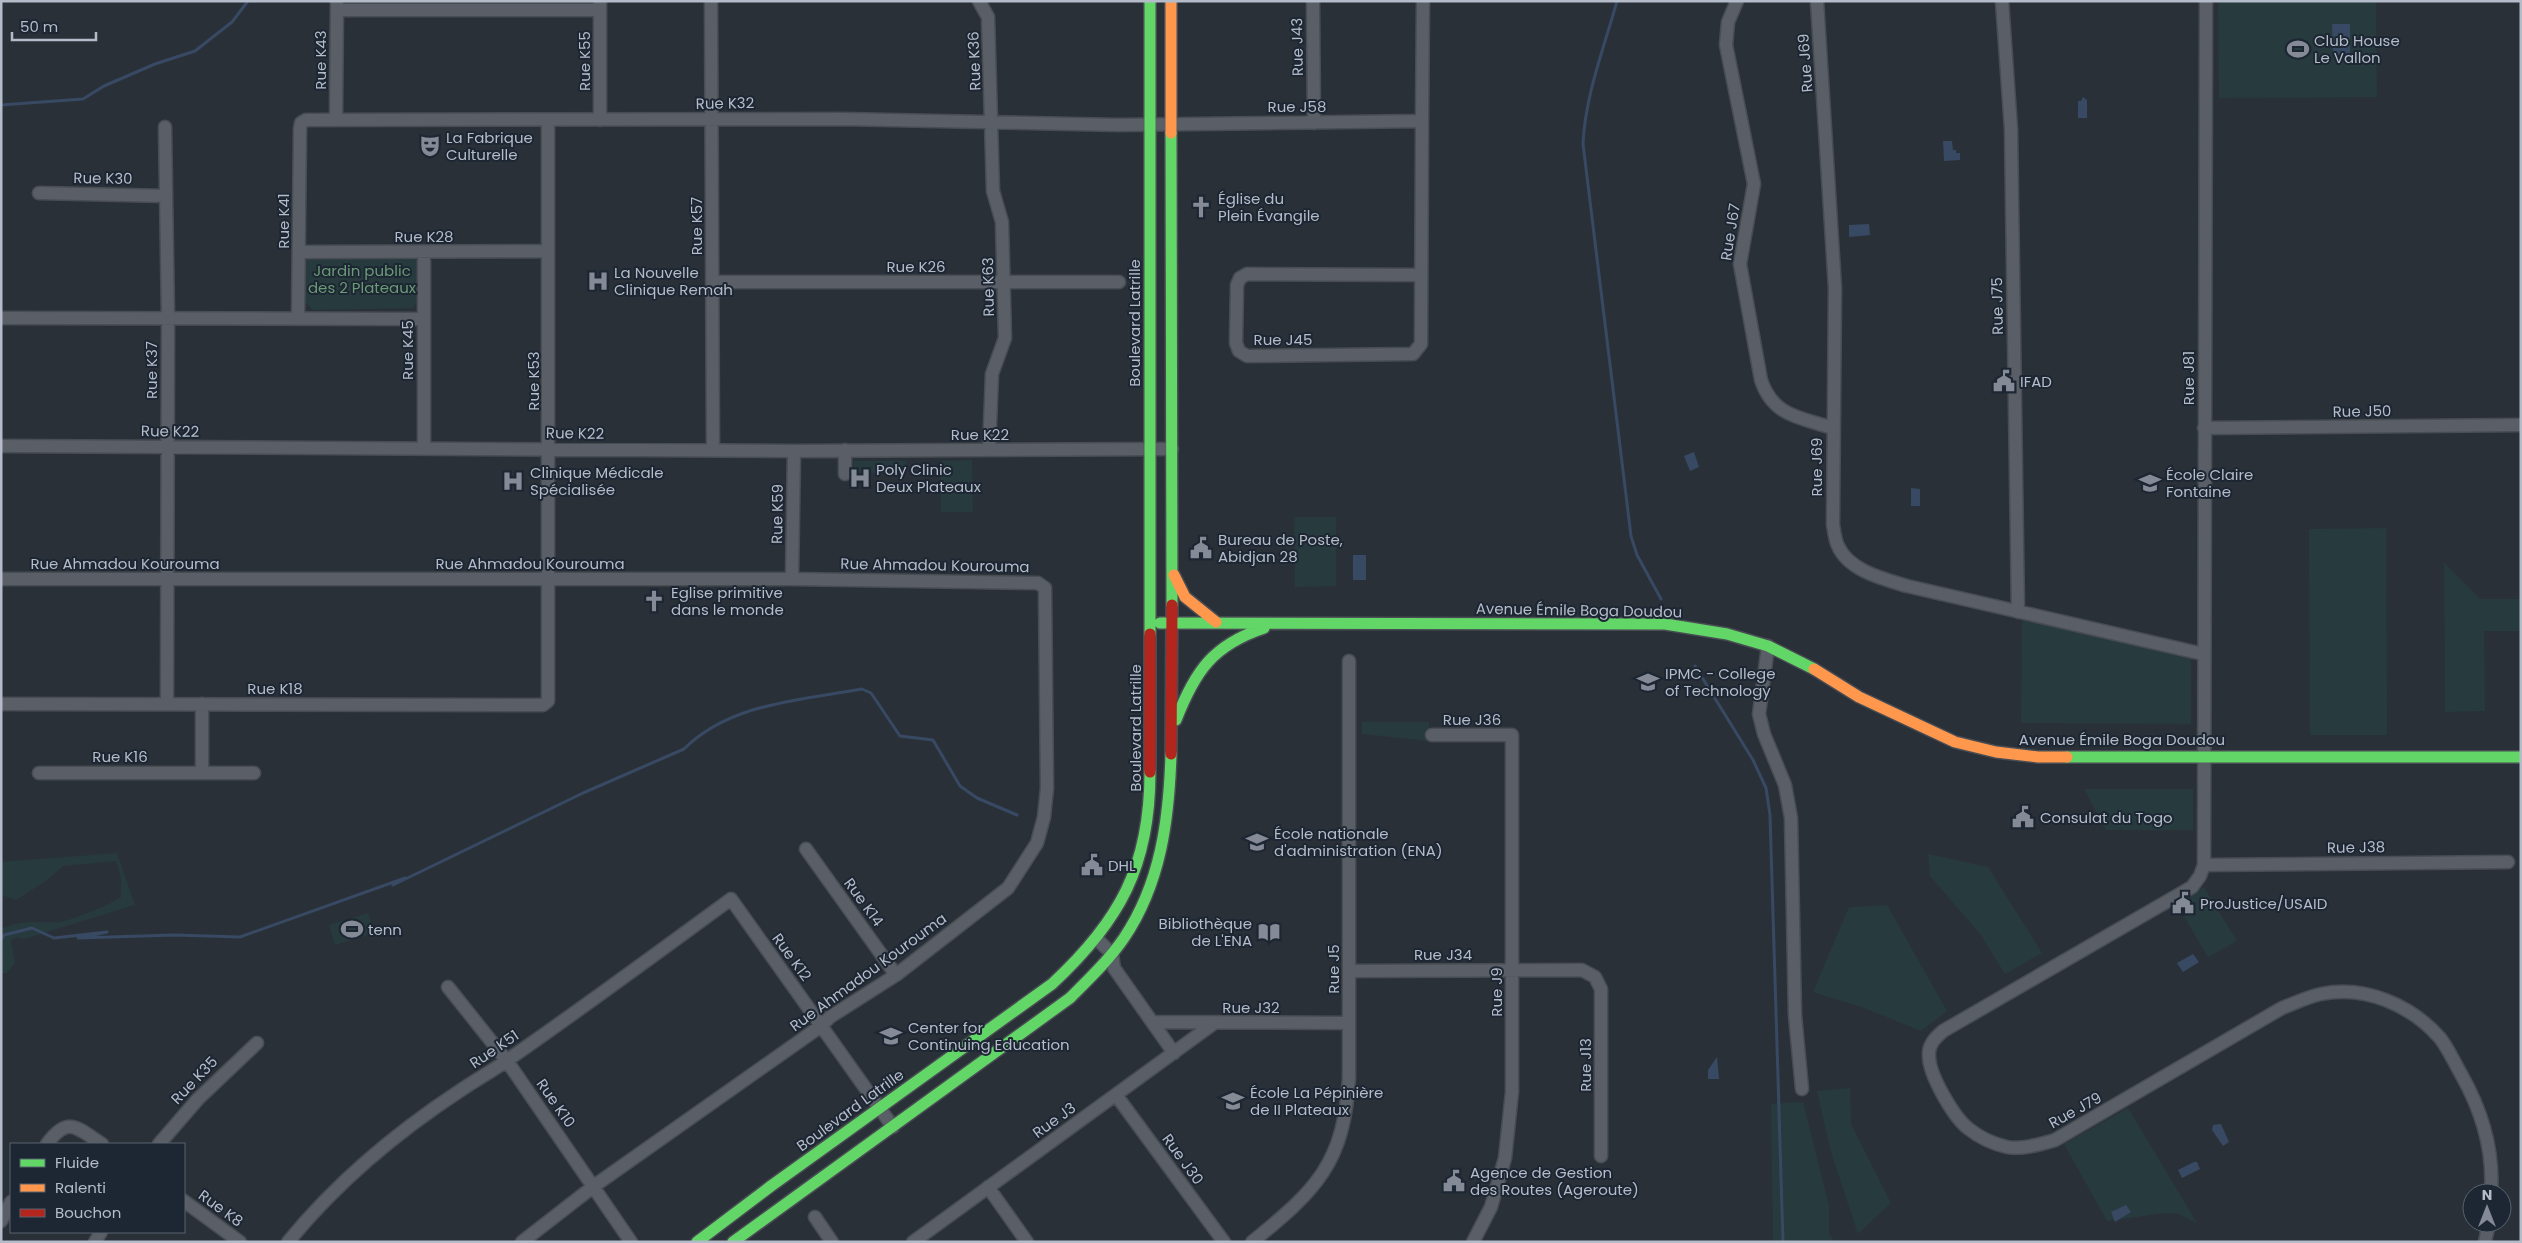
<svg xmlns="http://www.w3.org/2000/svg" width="2522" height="1243" font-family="Poppins,sans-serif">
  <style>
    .green { fill: #273a3e }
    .water { fill: #384963 }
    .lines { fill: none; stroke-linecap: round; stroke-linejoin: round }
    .stream { stroke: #384963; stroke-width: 3 }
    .street-casing { stroke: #484c53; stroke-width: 15 }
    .fast-casing { stroke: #484c53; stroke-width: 14 }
    .slow-casing { stroke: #484c53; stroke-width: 14 }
    .jam-casing { stroke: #484c53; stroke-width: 14 }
    .street { stroke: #5a5e66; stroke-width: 12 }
    .fast { stroke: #63d668; stroke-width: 11 }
    .slow { stroke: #ff974d; stroke-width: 11 }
    .jam { stroke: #b3261e; stroke-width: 11 }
    .labels { text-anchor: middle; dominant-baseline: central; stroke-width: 4; stroke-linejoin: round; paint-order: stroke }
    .poi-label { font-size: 15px; fill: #b4bcc9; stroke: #1d2633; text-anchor: start }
    .street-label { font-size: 15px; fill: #b4bcc9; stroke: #1d2633 }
    .park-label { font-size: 15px; fill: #6b9a76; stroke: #1d2633 }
  </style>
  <rect width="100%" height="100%" fill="#2a3038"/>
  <path class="green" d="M2218 1H2376L2377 97 2219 98Z
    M418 256 419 298 413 308 313 310 304 301V257Z
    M972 460 973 512H941V461Z
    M854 461H906V473H854Z
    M1294 517H1336V586L1295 587Z
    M2386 528 2387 735H2310L2309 529Z
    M2444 563 2480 599H2521V631H2484L2485 711 2445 712Z
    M2022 619 2191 657V724L2021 723Z
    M1362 722H1429L1430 741 1362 734Z
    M2084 789H2193V830H2106Z
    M117 853 135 905 24 939 18 937 11 940 15 963 7 973H1V929C23 919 36 923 59 922 70 921 112 904 121 897V877L116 861 63 866 46 881 16 900 1 895V862Z
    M1928 854 1988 867 2042 953 2005 974 1981 935 1930 876Z
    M2204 887 2237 941 2208 957 2176 903Z
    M1887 905 1947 1011 1921 1031 1864 1008 1813 992 1849 907Z
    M368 913 374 933 335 945 329 925Z
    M1850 1088 1851 1124 1891 1203 1858 1234 1831 1152 1817 1091Z
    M1803 1102 1829 1206V1233L1834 1242H1773L1771 1104Z
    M2128 1108 2197 1223 2179 1214 2166 1213 2107 1221 2064 1144Z"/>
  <path class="water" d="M2332 24H2350V55H2333Z
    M2083 97 2087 100V118H2078V101H2081Z
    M1943 141H1952L1953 150H1956V153H1960V160L1944 161Z
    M1869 224 1870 235 1849 237V225Z
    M1694 452 1699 467 1690 471 1684 456Z
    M1911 488 1920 489V506H1911Z
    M1353 555H1366V580H1353Z
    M2193 954 2199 962 2183 972 2177 963Z
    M1717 1057 1719 1079H1708V1070Z
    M2221 1124 2229 1142 2223 1146 2212 1130 2213 1125Z
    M2194 1162H2197L2200 1169 2182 1178 2178 1170Z
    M2126 1205 2131 1212 2115 1222 2111 1212Z"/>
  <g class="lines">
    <path class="stream" d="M1617 1C1604 48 1585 96 1583 144L1631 536 1637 555 1661 599
      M1 105 83 99 104 86 155 64 195 51 232 22 248 1
      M1695 666 1753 760 1766 788 1770 815 1783 1242
      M1 940 4 935 32 928 54 938 107 932 78 938 175 935 240 937 405 878 393 885 583 793 684 749C730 703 801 700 862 689L871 693 900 736 933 740 960 786 977 798 1017 815"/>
    <g class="street-casing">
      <path id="street" d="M711 1 713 450
        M979 1 988 17 993 191 1002 222 1005 338 992 374 989 450
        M1313 1 1314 123
        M1737 1 1728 22 1726 45 1754 184 1740 264 1761 380C1773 416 1799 417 1832 428
        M1817 1 1835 288 1833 524C1834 531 1835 540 1838 546 1849 571 1884 579 1907 586L2203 654
        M2002 1 2011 129 2018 612
        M2206 1 2204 865 2200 876 2192 887 1943 1031C1935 1038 1928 1045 1929 1056 1929 1075 1954 1118 1969 1129 1979 1137 1994 1144 2007 1147 2021 1150 2041 1144 2055 1140L2282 1008C2295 1003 2307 997 2321 994 2365 985 2411 1005 2440 1038 2448 1048 2454 1062 2461 1074 2482 1111 2494 1150 2491 1193
        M337 10H600
        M336 120 337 1
        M600 120V1
        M165 127 168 318 167 704
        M39 193 166 196
        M299 252 548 251
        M1421 275 1247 274 1240 278 1237 285 1236 343 1239 351 1247 356 1413 354 1421 344 1422 130V121L1423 1
        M713 282H1119
        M1 318 423 319
        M298 319 300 129 301 123 306 120 843 119 1119 125 1422 121
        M2204 428 2521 425
        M1 446 794 451 1172 449
        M424 448V253
        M845 450V474
        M1 579H792L1038 583 1045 588 1047 788 1044 817 1037 843 1008 888 896 975 830 1017 821 1026 594 1186 522 1242
        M792 579 794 451
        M1768 646 1759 714 1764 734 1785 785 1791 818 1795 1015 1802 1089
        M1 704 543 705 548 701V121
        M1432 735H1512V1092L1505 1158 1491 1207 1473 1242
        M202 772V704
        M39 773H254
        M806 849 896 975
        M2204 865 2508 862
        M1098 940 1112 954 1114 968 1174 1053
        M1349 971 1582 970 1595 977 1601 989V1156
        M448 987 507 1061 631 1242
        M1152 1022 1349 1023
        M1116 1095 1224 1242
        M47 1144C68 1115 77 1128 102 1144
        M159 1144 198 1099 257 1043
        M988 1187 1027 1242
        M184 1201 240 1242
        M815 1217 832 1242
        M1 1221 11 1202
        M95 1242 101 1232
        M288 1242C337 1182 397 1132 461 1090 477 1079 494 1070 509 1059 584 1007 657 953 731 899L893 1127
        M913 1242 1213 1024
        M1252 1242C1316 1190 1344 1164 1349 1078V661
        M2485 1242 2489 1223"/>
    </g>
    <g class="fast-casing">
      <path id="fast" d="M1150 1V634
        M1171 133 1172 605
        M1160 623 1665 624 1727 634 1768 646 1814 669
        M1176 720C1195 671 1213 645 1264 628
        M2067 757H2521
        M697 1242 771 1186 1052 984C1120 921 1150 866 1150 772
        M733 1242 1070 998C1089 979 1109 960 1124 938 1161 883 1169 819 1171 754"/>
    </g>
    <g class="slow-casing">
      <path id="slow" d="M1171 1V133
        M1174 575 1185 597 1216 622
        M1814 669 1859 697 1955 742 1996 752 2038 757H2067"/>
    </g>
    <g class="jam-casing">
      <path id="jam" d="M1150 634V772
        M1171 754 1172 605"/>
    </g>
    <use href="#street" class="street"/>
    <use href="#fast" class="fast"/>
    <use href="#slow" class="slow"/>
    <use href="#jam" class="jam"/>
  </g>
  <defs>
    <g id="stadium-bare" transform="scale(1.725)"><path d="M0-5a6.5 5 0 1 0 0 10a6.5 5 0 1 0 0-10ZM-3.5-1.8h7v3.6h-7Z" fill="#848b96" stroke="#1d2633" stroke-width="2.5" paint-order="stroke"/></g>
    <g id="theatre-bare" transform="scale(1.725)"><path d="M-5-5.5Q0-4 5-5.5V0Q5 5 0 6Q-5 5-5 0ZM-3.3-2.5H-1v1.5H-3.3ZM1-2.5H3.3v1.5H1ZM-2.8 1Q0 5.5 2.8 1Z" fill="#848b96" stroke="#1d2633" stroke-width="2.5" paint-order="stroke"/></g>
    <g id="church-bare" transform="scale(1.725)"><path d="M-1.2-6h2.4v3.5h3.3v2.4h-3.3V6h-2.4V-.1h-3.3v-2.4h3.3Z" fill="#848b96" stroke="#1d2633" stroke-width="2.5" paint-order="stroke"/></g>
    <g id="hospital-bare" transform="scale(1.725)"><path d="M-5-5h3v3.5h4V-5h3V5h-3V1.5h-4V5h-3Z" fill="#848b96" stroke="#1d2633" stroke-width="2.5" paint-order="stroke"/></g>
    <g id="civic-bare" transform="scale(1.725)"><path d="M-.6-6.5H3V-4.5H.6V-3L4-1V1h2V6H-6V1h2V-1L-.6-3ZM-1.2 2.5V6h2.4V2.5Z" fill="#848b96" stroke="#1d2633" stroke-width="2.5" paint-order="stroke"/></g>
    <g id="school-bare" transform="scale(1.725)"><path d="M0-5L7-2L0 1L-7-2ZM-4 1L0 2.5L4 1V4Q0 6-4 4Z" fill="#848b96" stroke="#1d2633" stroke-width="2.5" paint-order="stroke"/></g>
    <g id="university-bare" transform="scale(1.725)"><path d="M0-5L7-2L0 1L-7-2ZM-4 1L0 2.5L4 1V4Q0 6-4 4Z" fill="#848b96" stroke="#1d2633" stroke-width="2.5" paint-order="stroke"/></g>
    <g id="library-bare" transform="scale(1.725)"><path d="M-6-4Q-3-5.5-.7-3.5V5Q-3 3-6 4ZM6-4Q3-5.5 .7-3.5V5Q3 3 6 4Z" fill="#848b96" stroke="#1d2633" stroke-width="2.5" paint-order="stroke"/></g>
  </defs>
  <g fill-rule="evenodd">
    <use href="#stadium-bare" x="2298" y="49"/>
    <use href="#theatre-bare" x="430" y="146"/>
    <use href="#church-bare" x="1201" y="207"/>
    <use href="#hospital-bare" x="598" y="281"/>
    <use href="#civic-bare" x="2004" y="381"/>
    <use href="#hospital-bare" x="860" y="478"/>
    <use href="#hospital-bare" x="513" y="481"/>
    <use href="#school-bare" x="2150" y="483"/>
    <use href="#civic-bare" x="1201" y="548"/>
    <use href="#church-bare" x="654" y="601"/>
    <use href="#university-bare" x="1648" y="682"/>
    <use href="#civic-bare" x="2023" y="817"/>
    <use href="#university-bare" x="1257" y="842"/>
    <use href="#civic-bare" x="1092" y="865"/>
    <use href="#civic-bare" x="2183" y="903"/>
    <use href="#stadium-bare" x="352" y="929"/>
    <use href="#library-bare" x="1269" y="932"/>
    <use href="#university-bare" x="891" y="1036"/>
    <use href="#school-bare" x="1233" y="1101"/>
    <use href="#civic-bare" x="1454" y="1181"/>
  </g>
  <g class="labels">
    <g class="poi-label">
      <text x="2314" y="40">Club House<tspan x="2314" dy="17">Le Vallon</tspan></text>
      <text x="446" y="137">La Fabrique<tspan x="446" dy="17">Culturelle</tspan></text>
      <text x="1218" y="198">Église du<tspan x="1218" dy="17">Plein Évangile</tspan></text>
      <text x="614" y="272">La Nouvelle<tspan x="614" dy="17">Clinique Remah</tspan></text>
      <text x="2020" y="381">IFAD</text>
      <text x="876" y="469">Poly Clinic<tspan x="876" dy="17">Deux Plateaux</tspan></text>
      <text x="530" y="472">Clinique Médicale<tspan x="530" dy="17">Spécialisée</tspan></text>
      <text x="2166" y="474">École Claire<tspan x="2166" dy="17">Fontaine</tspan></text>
      <text x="1218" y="539">Bureau de Poste,<tspan x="1218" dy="17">Abidjan 28</tspan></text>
      <text x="671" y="592">Eglise primitive<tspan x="671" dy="17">dans le monde</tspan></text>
      <text x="1665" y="673">IPMC - College<tspan x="1665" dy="17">of Technology</tspan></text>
      <text x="2040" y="817">Consulat du Togo</text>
      <text x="1274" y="833">École nationale<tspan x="1274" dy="17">d'administration (ENA)</tspan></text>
      <text x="1108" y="865">DHL</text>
      <text x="2200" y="903">ProJustice/USAID</text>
      <text x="1252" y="923" text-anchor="end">Bibliothèque<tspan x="1252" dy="17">de L'ENA</tspan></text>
      <text x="368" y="929">tenn</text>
      <text x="908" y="1027">Center for<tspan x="908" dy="17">Continuing Education</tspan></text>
      <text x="1250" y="1092">École La Pépinière<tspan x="1250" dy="17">de II Plateaux</tspan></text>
      <text x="1470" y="1172">Agence de Gestion<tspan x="1470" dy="17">des Routes (Ageroute)</tspan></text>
    </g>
    <g class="street-label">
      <text transform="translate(1297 47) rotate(-91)">Rue J43</text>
      <text transform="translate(320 60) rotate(-90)">Rue K43</text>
      <text transform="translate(584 61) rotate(-90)">Rue K55</text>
      <text transform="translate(974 61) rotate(-92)">Rue K36</text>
      <text transform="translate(1805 63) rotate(-94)">Rue J69</text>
      <text transform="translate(725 103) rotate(-1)">Rue K32</text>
      <text x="1297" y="106">Rue J58</text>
      <text transform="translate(103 178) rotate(1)">Rue K30</text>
      <text transform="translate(283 221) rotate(-90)">Rue K41</text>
      <text transform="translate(696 226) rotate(-90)">Rue K57</text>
      <text transform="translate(1730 232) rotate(-81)">Rue J67</text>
      <text x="424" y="236">Rue K28</text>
      <text x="916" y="266">Rue K26</text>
      <text transform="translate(988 287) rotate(-91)">Rue K63</text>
      <text transform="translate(1997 306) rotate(-91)">Rue J75</text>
      <text transform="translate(1134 323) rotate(-90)">Boulevard Latrille</text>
      <text x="1283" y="339">Rue J45</text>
      <text transform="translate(407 350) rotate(-90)">Rue K45</text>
      <text transform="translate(151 370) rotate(-90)">Rue K37</text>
      <text transform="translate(2188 378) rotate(-90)">Rue J81</text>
      <text transform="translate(533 381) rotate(-90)">Rue K53</text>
      <text transform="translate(2362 411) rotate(-1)">Rue J50</text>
      <text transform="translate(170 431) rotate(1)">Rue K22</text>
      <text transform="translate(575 433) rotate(1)">Rue K22</text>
      <text x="980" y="434">Rue K22</text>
      <text transform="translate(1816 467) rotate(-90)">Rue J69</text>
      <text transform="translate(777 514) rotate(-89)">Rue K59</text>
      <text x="125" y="563">Rue Ahmadou Kourouma</text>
      <text x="530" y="563">Rue Ahmadou Kourouma</text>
      <text transform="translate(935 565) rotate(1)">Rue Ahmadou Kourouma</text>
      <text transform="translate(1579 610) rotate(1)">Avenue Émile Boga Doudou</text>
      <text x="275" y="688">Rue K18</text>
      <text x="1472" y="719">Rue J36</text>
      <text transform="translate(1135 728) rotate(-90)">Boulevard Latrille</text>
      <text x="2122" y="739">Avenue Émile Boga Doudou</text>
      <text x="120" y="756">Rue K16</text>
      <text transform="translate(2356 847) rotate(-1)">Rue J38</text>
      <text transform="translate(864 902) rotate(54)">Rue K14</text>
      <text x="1443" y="954">Rue J34</text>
      <text transform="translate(792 957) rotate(54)">Rue K12</text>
      <text transform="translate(1333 969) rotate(-90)">Rue J5</text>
      <text transform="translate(868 972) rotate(-36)">Rue Ahmadou Kourouma</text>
      <text transform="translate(1496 992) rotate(-90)">Rue J9</text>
      <text x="1251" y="1007">Rue J32</text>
      <text transform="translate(494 1049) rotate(-34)">Rue K51</text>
      <text transform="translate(1585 1065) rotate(-90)">Rue J13</text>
      <text transform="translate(194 1080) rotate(-46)">Rue K35</text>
      <text transform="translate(556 1103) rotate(55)">Rue K10</text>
      <text transform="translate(850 1110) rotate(-36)">Boulevard Latrille</text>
      <text transform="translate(2075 1110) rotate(-29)">Rue J79</text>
      <text transform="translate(1054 1120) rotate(-36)">Rue J3</text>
      <text transform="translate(1183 1159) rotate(54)">Rue J30</text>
      <text transform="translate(221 1208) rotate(36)">Rue K8</text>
    </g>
    <g class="park-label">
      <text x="362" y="270">Jardin public<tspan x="362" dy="17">des 2 Plateaux</tspan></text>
    </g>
  </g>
  <rect width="2522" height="1243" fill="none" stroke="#b4bcc9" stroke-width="5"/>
  <rect x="10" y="1143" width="175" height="90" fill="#1d2633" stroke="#59626f"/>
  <rect x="20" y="1159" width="25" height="8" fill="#63d668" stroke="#59626f"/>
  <text x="55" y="1168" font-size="15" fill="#b4bcc9">Fluide</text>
  <rect x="20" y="1184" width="25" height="8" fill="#ff974d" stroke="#59626f"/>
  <text x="55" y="1193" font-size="15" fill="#b4bcc9">Ralenti</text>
  <rect x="20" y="1209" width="25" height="8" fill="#b3261e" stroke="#59626f"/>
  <text x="55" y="1218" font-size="15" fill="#b4bcc9">Bouchon</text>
  <g transform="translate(2487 1208)"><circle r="24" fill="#1d2633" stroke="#59626f"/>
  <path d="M0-4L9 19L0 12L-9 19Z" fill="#848b96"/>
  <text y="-8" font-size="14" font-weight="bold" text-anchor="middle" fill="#b4bcc9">N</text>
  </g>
  <path d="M12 32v8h84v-8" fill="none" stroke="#b4bcc9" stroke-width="2.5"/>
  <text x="20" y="32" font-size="15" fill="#b4bcc9" stroke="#1d2633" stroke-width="4" paint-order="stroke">50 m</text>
</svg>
